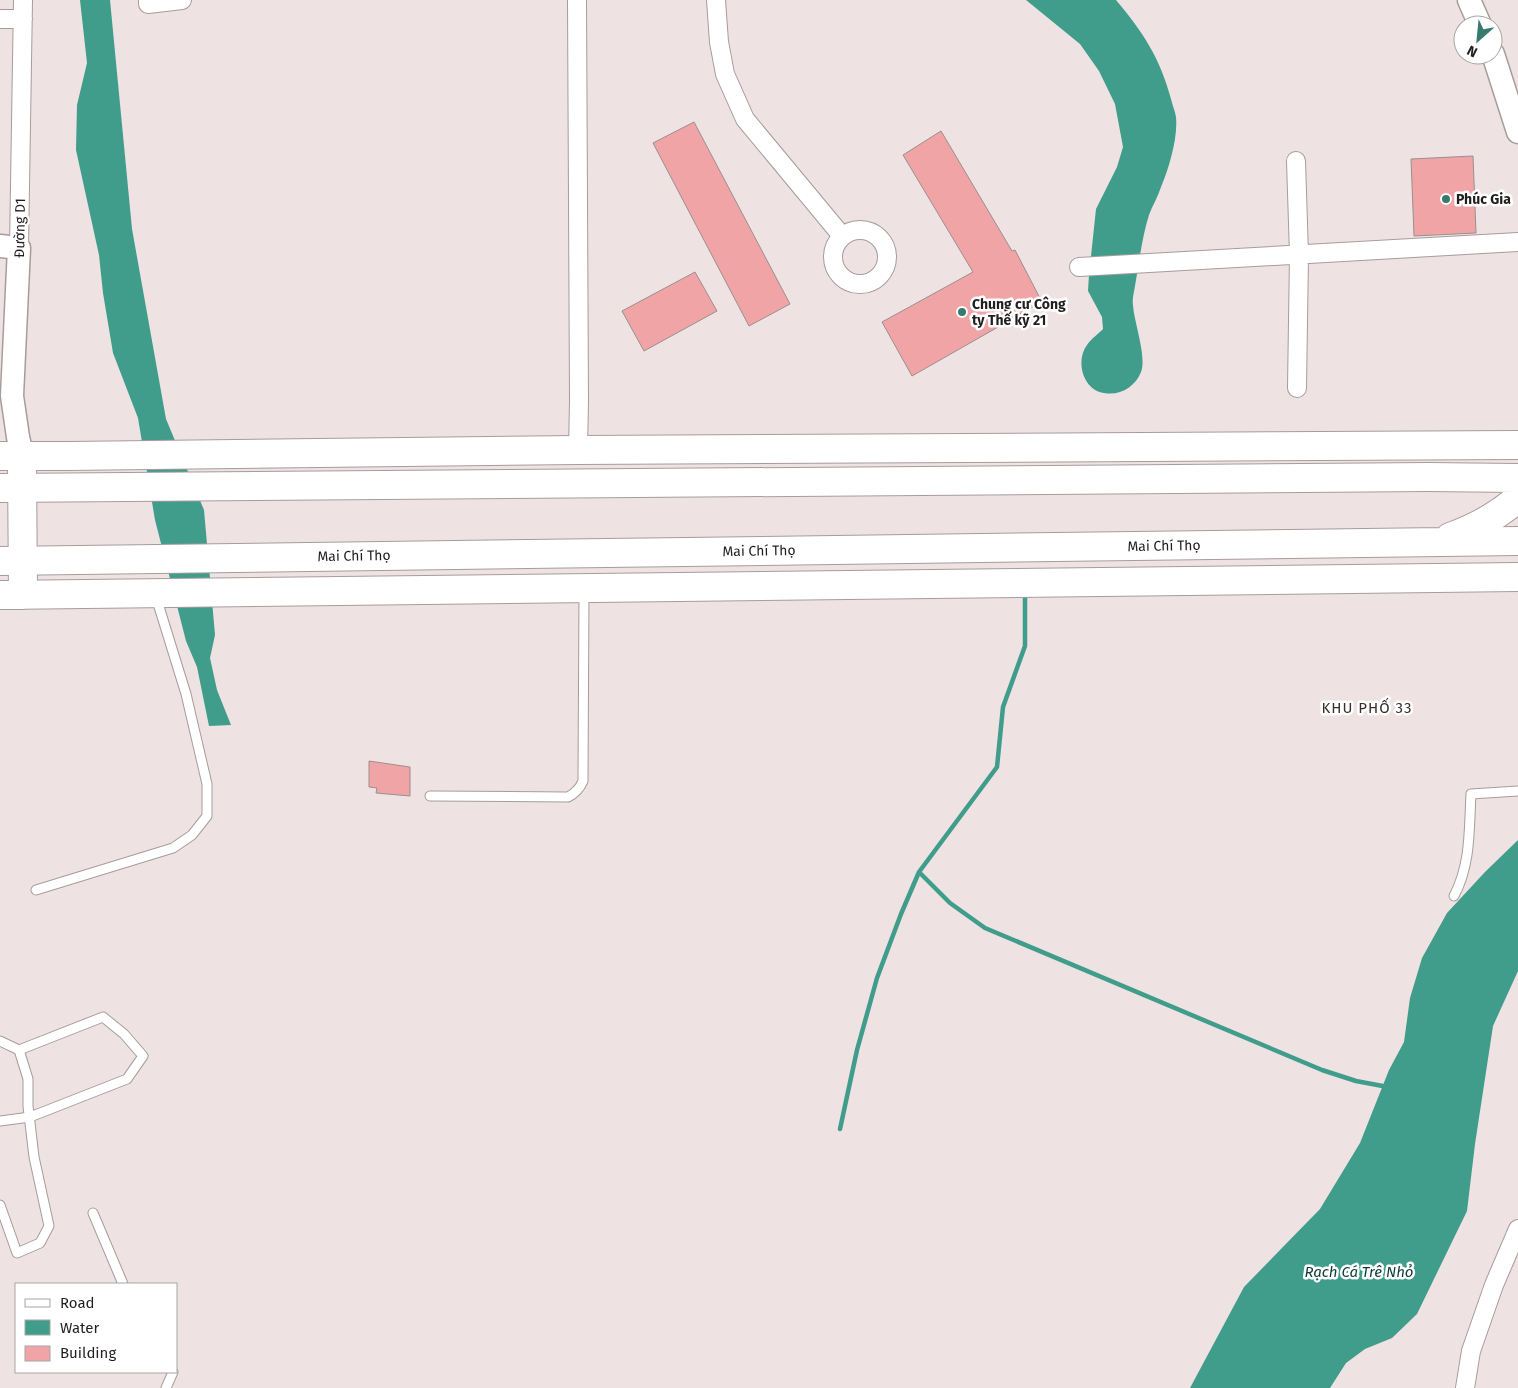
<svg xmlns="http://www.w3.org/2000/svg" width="1518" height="1388" font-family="'Fira Sans',sans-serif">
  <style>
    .water { fill: #409c8b }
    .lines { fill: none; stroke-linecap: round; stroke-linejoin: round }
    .stream { stroke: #409c8b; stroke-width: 4.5 }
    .building { fill: #f0a4a6; stroke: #9a8f8f }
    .service-casing { stroke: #a79c9c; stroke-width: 11 }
    .minor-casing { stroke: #a79c9c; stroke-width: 20 }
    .tertiary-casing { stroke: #a79c9c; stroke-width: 25 }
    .primary-casing { stroke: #a79c9c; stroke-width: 30 }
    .trunk-casing { stroke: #a79c9c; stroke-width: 30 }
    .service { stroke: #fff; stroke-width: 9 }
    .minor { stroke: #fff; stroke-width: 18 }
    .tertiary { stroke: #fff; stroke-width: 22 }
    .primary { stroke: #fff; stroke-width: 28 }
    .trunk { stroke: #fff; stroke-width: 28 }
    .poi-dot { fill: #377a6e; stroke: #fff; stroke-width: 2 }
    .labels { text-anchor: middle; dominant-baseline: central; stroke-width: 5; stroke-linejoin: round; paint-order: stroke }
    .poi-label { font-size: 14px; font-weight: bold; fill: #221e1e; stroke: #fff; text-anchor: start }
    .street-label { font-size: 14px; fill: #221e1e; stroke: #fff }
    .neighbourhood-label { font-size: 15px; letter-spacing: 1px; fill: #382f2f; stroke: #fff }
    .water-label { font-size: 15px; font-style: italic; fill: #103a33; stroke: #fff }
  </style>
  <rect width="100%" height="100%" fill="#eee2e2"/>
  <path class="water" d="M80 0H110L132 229 166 419 204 510 215 635 210 658 217 690 231 725 209 726 197 667 186 641 155 520 138 418 113 353 103 293 99 255 76 150 77 105 87 63Z
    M1026 0H1116C1143 32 1160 58 1171 99 1172 104 1175 111 1176 117 1178 138 1169 168 1161 187 1158 197 1152 206 1149 215 1142 237 1139 263 1135 286 1134 292 1132 299 1133 305 1134 322 1147 357 1141 372 1135 387 1120 396 1104 393 1083 390 1075 361 1087 345 1091 339 1098 334 1103 329L1102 317 1088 291 1089 275 1096 209 1117 167 1123 147 1115 104 1099 71 1080 44Z
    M1518 840V971L1493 1026 1475 1144 1467 1211 1417 1314 1392 1338 1365 1349 1346 1363 1330 1388H1190L1244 1287 1320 1209 1360 1143 1389 1070 1404 1042 1410 998 1422 958 1447 913 1485 872Z"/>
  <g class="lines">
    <path class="stream" d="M919 872 950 903 985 928 1322 1070 1356 1081 1388 1087
      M840 1129 857 1050 877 978 901 914 919 872 997 767 1003 707 1025 646V593"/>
  </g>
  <path class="building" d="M694 122 790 304 749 326 653 143Z
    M941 131 1012 251 1015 250 1042 302 912 376 882 322 973 272 903 155Z
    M1473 156 1476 233 1414 236 1411 159Z
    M695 272 717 311 644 351 622 311Z
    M369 761 410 767V796L376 793 377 788 369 787Z"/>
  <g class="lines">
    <g class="service-casing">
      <path id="service" d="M430 796 568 797C576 793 580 788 583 781L584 591
        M36 890 173 848 192 835 207 816V784L186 694 156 597
        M1454 896C1471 864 1469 829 1471 794L1518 791
        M0 1041 19 1050 28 1079V1106L34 1157 49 1226 40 1243 17 1253 0 1205
        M0 1121 30 1117 127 1079 143 1056 124 1034 103 1017 19 1050
        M93 1213 123 1284
        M166 1388 173 1372"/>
    </g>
    <g class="minor-casing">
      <path id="minor" d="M148 0V4L182 0
        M577 0 579 401 578 450
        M716 0 719 42 725 74 745 119 842 236
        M0 19H23
        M1296 161 1299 255 1297 388
        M833 257a27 27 0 1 1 54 0a27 27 0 1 1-54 0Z
        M19 248 23 0
        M1079 267 1518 242
        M1465 1388 1471 1351 1494 1285 1518 1229"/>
    </g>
    <g class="tertiary-casing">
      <path id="tertiary" d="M1469 0 1480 25
        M1493 54 1518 132
        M0 246 19 248 12 396 18 437 22 455"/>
    </g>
    <g class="primary-casing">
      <path id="primary" d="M0 456H68L578 450 1518 445
        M22 464 23 595
        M0 595 1518 577"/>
    </g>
    <g class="trunk-casing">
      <path id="trunk" d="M0 488 1428 477 1518 478
        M1450 537C1475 528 1498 516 1518 498
        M0 561 1518 541"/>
    </g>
    <use href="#service" class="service"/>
    <use href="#minor" class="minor"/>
    <use href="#tertiary" class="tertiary"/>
    <use href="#primary" class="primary"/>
    <use href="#trunk" class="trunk"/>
  </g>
  <g class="poi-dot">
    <circle cx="1446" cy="199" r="5"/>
    <circle cx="962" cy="312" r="5"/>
  </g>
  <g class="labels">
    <g class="poi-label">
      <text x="1456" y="199">Phúc Gia</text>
      <text x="972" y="304">Chung cư Công<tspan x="972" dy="16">ty Thế kỹ 21</tspan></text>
    </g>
    <g class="street-label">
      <text transform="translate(20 228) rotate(-89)">Đường D1</text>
      <text transform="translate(1164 546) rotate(-1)">Mai Chí Thọ</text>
      <text transform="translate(759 551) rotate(-1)">Mai Chí Thọ</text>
      <text transform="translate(354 556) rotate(-1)">Mai Chí Thọ</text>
    </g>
    <g class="neighbourhood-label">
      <text x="1367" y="708">KHU PHỐ 33</text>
    </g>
    <g class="water-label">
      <text x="1359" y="1272">Rạch Cá Trê Nhỏ</text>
    </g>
  </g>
  <rect x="15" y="1283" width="162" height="90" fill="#ffffff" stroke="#a7a5a5"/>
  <rect x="25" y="1299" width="25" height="8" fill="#ffffff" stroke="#a7a5a5"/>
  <text x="60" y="1308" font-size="15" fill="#221e1e">Road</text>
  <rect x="25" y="1320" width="25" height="15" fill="#409c8b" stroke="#a7a5a5"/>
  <text x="60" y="1333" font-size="15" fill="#221e1e">Water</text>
  <rect x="25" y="1346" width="25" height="15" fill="#f0a4a6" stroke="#a7a5a5"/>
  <text x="60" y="1358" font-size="15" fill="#221e1e">Building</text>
  <g transform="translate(1478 40) rotate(207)"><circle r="24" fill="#ffffff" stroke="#a7a5a5"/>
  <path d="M0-4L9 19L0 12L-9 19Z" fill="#377a6e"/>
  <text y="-8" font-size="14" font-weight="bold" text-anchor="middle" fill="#221e1e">N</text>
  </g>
</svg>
